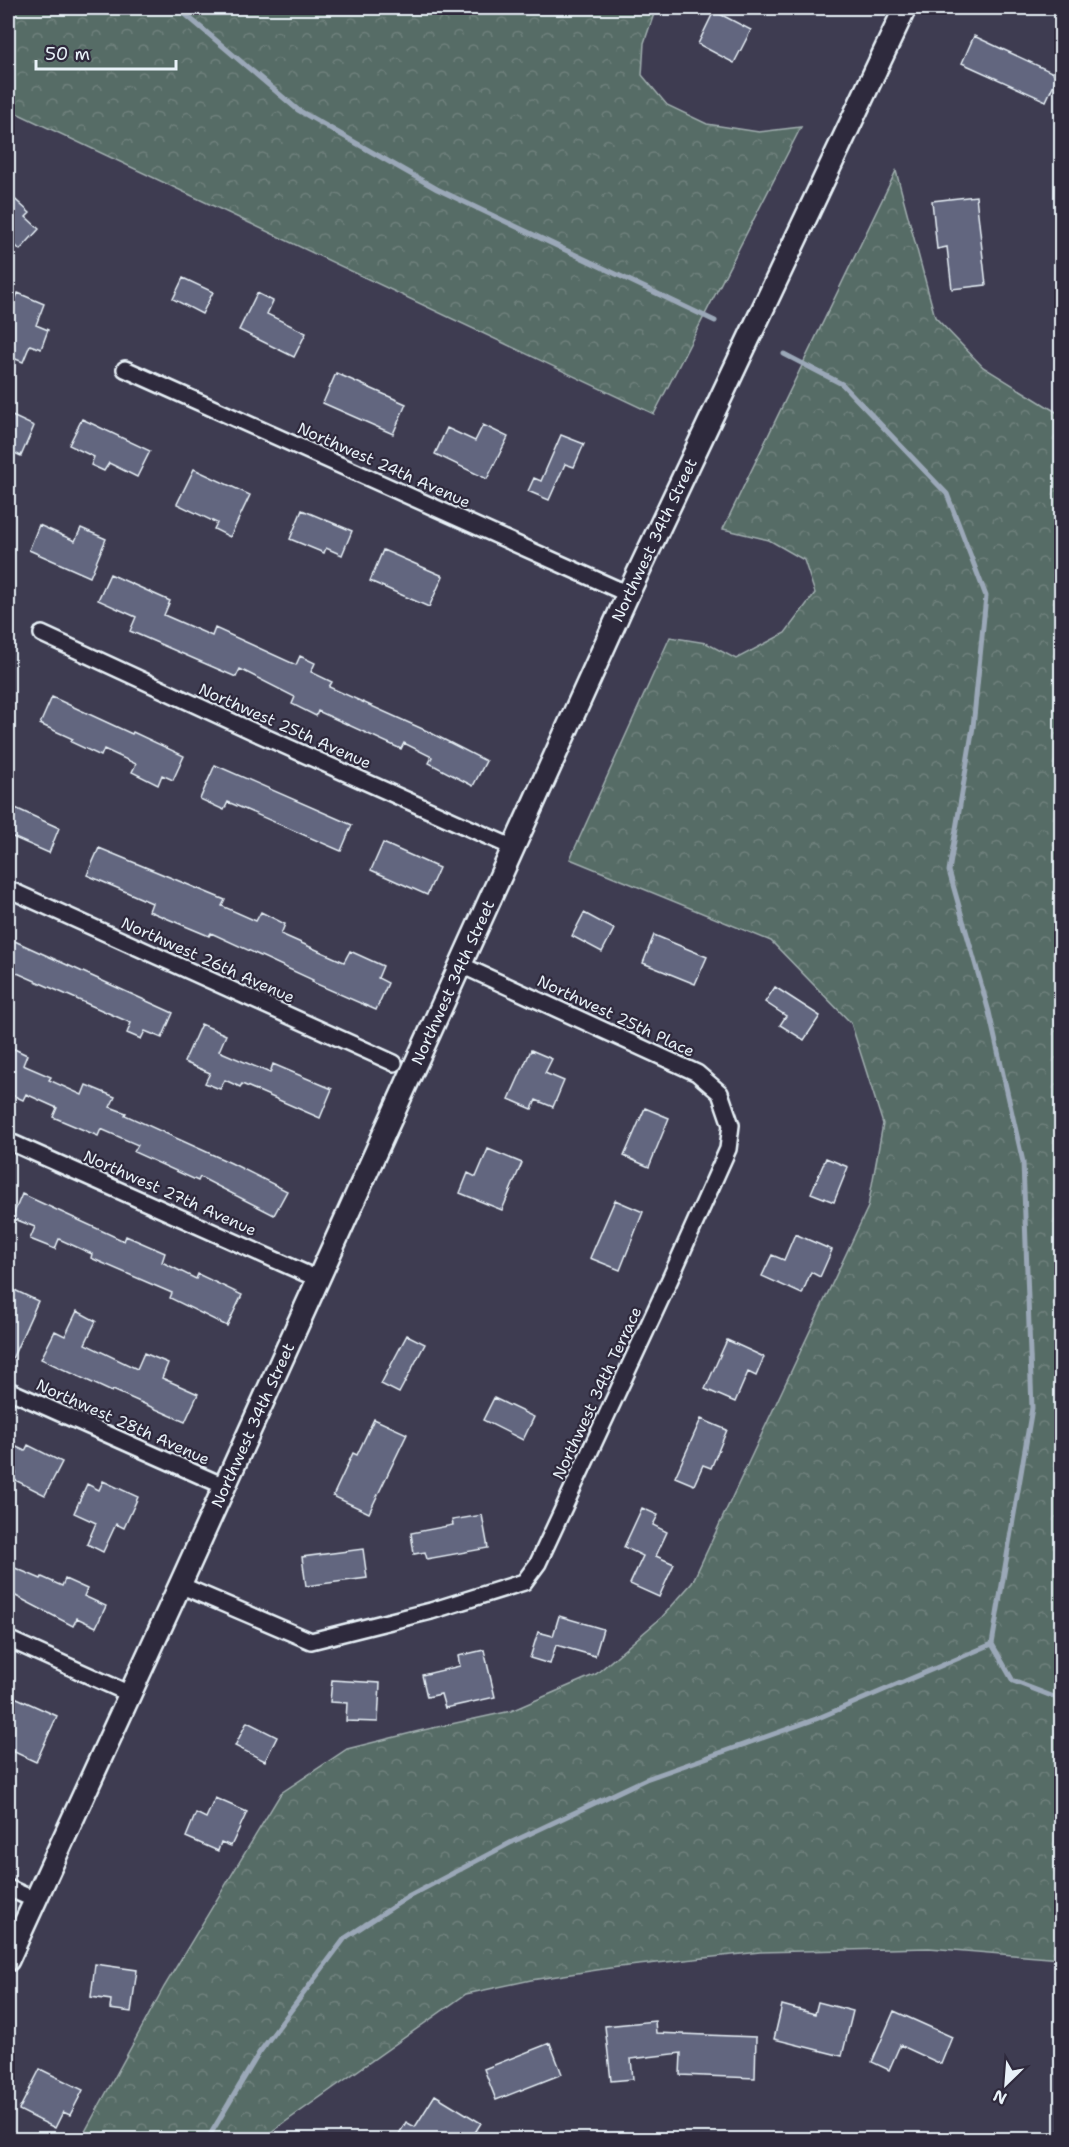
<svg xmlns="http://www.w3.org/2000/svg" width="1069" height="2147" font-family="'Shantell Sans',sans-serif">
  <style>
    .forest { fill: url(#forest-crowns); stroke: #a0aeaf; stroke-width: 1.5 }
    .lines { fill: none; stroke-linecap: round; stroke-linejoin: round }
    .stream { stroke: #9ba8b8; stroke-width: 5 }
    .building { fill: #62667f; stroke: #e8f1f8; stroke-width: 1.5 }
    .minor-casing { stroke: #e8f1f8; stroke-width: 20 }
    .secondary-casing { stroke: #e8f1f8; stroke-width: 26 }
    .minor { stroke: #2f2a3d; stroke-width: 15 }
    .secondary { stroke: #2f2a3d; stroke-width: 21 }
    .labels { text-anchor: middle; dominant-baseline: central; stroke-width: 4.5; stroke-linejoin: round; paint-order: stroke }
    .street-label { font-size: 16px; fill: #e8f1f8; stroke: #2f2a3d }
  </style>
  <defs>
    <pattern id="forest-crowns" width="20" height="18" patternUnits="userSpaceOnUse" patternTransform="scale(1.5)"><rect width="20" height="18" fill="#576c66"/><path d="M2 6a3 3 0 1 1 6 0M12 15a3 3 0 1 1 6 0" fill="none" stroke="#6f817d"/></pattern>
  </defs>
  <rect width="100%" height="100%" fill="#3e3c51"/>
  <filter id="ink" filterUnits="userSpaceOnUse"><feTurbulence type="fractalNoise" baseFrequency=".0167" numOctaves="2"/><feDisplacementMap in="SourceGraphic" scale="12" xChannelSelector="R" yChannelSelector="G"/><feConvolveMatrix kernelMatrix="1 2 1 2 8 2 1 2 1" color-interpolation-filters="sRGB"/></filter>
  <g filter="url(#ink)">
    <path class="forest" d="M8 8H656L644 43 642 75 667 105 707 124 759 132 801 127 654 414 8 109Z
      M896 171 935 317 983 367 1061 415V1959L929 1948 760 1952 610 1968 531 1980 466 1994 261 2139H81L164 1987 281 1793 347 1749 419 1731 511 1711 596 1674 662 1617 692 1583 868 1207 883 1124 851 1023 771 941 570 859 670 637 706 643 736 659 785 633 815 593 804 560 769 540 723 529Z"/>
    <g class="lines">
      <path class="stream" d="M178 8 298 110 437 189 715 321
        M992 1644 1013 1681 1062 1700
        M207 2140 259 2053 345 1938 408 1897 512 1842 646 1779 816 1719 992 1644 1032 1408 1023 1162 989 1012 949 871 973 727 986 596 947 494 842 384 784 354"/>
    </g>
    <path class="building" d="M714 11 751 30 734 63 698 44Z
      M974 36 1058 75 1046 101 962 63Z
      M8 193 30 213 26 217 39 229 20 250 8 238Z
      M976 196 986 285 952 289 947 247 937 249 932 201Z
      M183 278 213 292 202 314 173 299Z
      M18 293 44 304 36 325 48 330 41 349 30 345 23 362 8 356V319Z
      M257 293 273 301 267 314 306 333 294 357 239 330Z
      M336 373 406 404 393 434 323 403Z
      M8 414 34 426 21 456 8 450Z
      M82 419 150 451 137 477 109 463 104 471 91 465 94 457 69 445Z
      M483 425 508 437 487 479 435 454 447 428 475 441Z
      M561 435 584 444 574 467 565 464 549 500 528 491 534 478 541 481Z
      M194 469 250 495 230 537 214 529 217 523 177 504Z
      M302 510 352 531 342 555 326 548 324 553 290 539Z
      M39 525 75 541 81 528 106 539 90 577 29 550Z
      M383 550 443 576 429 607 370 581Z
      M110 574 170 601 164 615 212 636 215 628 296 665 300 656 315 663 311 672 332 682 329 687 427 731 486 761 473 786 429 763 432 757 404 743 401 749 318 711 316 716 292 704 295 697 240 669 236 677 130 631 136 617 98 600Z
      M52 697 132 734 133 732 184 756 173 780 162 775 158 785 132 772 136 764 104 749 101 756 71 742 73 739 40 724Z
      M215 765 352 825 341 851 228 802 224 810 200 799Z
      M11 806 59 828 49 853 8 835V814Z
      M383 843 439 868 427 895 371 870Z
      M99 848 225 900 222 906 256 921 261 912 285 924 281 934 344 962 350 951 383 966 378 978 388 983 376 1010 312 982 313 980 211 933 209 936 149 911 152 903 87 875Z
      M584 913 614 929 602 952 572 936Z
      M654 935 707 957 695 984 643 963Z
      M8 938 173 1013 162 1038 145 1031 141 1039 127 1033 131 1023 8 969Z
      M775 987 820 1016 804 1040 780 1025 786 1016 765 1002Z
      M201 1024 226 1035 219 1051 270 1073 273 1064 332 1089 320 1118 242 1084 240 1087 225 1080 220 1089 205 1083 210 1073 184 1062Z
      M8 1046 27 1055 23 1065 51 1077 49 1080 82 1095 86 1085 115 1097 110 1107 126 1113 125 1115 231 1163 287 1191 274 1215 200 1177 198 1181 134 1152 138 1145 101 1129 98 1136 53 1117 57 1108 26 1094 23 1100 10 1094 8 1100Z
      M531 1050 552 1059 545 1073 564 1081 553 1107 536 1100 532 1109 509 1099Z
      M645 1108 669 1118 649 1167 624 1156Z
      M488 1149 522 1163 502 1210 460 1193 468 1173 476 1177Z
      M826 1158 848 1167 834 1202 811 1193Z
      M22 1194 124 1241 126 1236 165 1253 162 1262 196 1279 198 1274 242 1295 227 1326 170 1298 172 1293 91 1258 92 1254 59 1239 55 1249 30 1239 35 1227 12 1218Z
      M615 1200 643 1212 620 1270 590 1258Z
      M795 1234 832 1250 820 1277 811 1272 802 1294 762 1276 772 1255 784 1260Z
      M8 1287 38 1301 8 1368Z
      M77 1311 96 1321 85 1344 137 1369 144 1353 168 1363 162 1378 198 1394 185 1422 113 1390 112 1392 41 1359 55 1331 65 1336Z
      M407 1335 425 1344 399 1393 381 1384Z
      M727 1340 764 1357 756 1376 748 1372 735 1402 705 1389Z
      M494 1398 534 1417 523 1440 483 1420Z
      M374 1419 407 1434 369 1513 333 1496 353 1453 357 1455Z
      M701 1419 727 1430 711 1468 703 1465 694 1485 675 1477Z
      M8 1443 25 1451 28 1445 62 1462 45 1495 13 1479 16 1473 8 1468Z
      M103 1481 138 1497 124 1528 116 1524 103 1552 87 1544 96 1523 74 1513 87 1484 99 1490Z
      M642 1508 658 1515 653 1525 667 1532 656 1556 674 1564 659 1597 630 1584 643 1556 624 1547Z
      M482 1515 488 1548 427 1559 425 1552 414 1554 411 1533 453 1525 452 1520Z
      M363 1549 367 1578 306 1586 302 1557Z
      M8 1565 41 1579 42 1577 62 1586 65 1579 87 1589 84 1596 106 1606 96 1627 77 1618 73 1626 8 1592Z
      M559 1616 603 1629 595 1656 556 1645 550 1664 530 1658 538 1632 553 1636Z
      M484 1650 495 1697 445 1708 441 1694 427 1697 422 1675 460 1666 458 1656Z
      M332 1680 380 1683 378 1722 346 1721 347 1703 330 1702Z
      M8 1694 57 1716 36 1762 8 1749Z
      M247 1722 277 1737 265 1761 235 1746Z
      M215 1798 247 1812 231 1846 221 1842 218 1851 186 1837 196 1813 206 1818Z
      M95 1964 137 1970 131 2012 110 2009 111 2000 91 1997Z
      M818 2002 853 2011 842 2056 774 2039 782 2005 815 2014Z
      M894 2011 952 2037 941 2064 900 2045 889 2070 872 2062Z
      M655 2021 656 2033 756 2037 755 2078 680 2075 681 2053 631 2059 633 2079 611 2081 605 2026Z
      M550 2043 562 2074 496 2100 484 2069Z
      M40 2069 83 2090 70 2115 63 2112 55 2128 19 2110Z
      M435 2095 481 2123 471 2139H396L406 2122 415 2127Z"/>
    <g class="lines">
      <g class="minor-casing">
        <path id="minor" d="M125 369 628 594
          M42 634 263 736 514 848
          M8 889 394 1063
          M8 1141 318 1279
          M8 1390 224 1486
          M180 1585 311 1641 431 1611 524 1582 538 1563 670 1279 728 1149 731 1125 720 1093 697 1073 461 965
          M8 1639 130 1694
          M8 1888 35 1900"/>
      </g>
      <g class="secondary-casing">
        <g id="secondary">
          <path id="s1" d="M8 1960 180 1585 628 594 905 8"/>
        </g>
      </g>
      <use href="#minor" class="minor"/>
      <use href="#secondary" class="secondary"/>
    </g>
  </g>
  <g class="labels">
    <g class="street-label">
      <text transform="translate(384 465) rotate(24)">Northwest 24th Avenue</text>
      <text stroke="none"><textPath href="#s1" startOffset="1560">Northwest 34th Street</textPath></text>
      <text transform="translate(285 726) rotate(24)">Northwest 25th Avenue</text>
      <text transform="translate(208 960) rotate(24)">Northwest 26th Avenue</text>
      <text stroke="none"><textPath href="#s1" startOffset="1074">Northwest 34th Street</textPath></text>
      <text transform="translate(616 1016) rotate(25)">Northwest 25th Place</text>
      <text transform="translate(170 1193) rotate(24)">Northwest 27th Avenue</text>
      <text transform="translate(597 1393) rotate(-65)">Northwest 34th Terrace</text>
      <text transform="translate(123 1422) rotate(24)">Northwest 28th Avenue</text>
      <text stroke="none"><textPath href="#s1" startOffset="588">Northwest 34th Street</textPath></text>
    </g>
  </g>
  <rect width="1069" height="2147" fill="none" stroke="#2f2a3d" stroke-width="30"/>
  <rect x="15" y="15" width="1039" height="2117" fill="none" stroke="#e8f1f8" stroke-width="2" filter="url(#ink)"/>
  <g transform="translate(1006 2084) rotate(205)" stroke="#2f2a3d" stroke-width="4.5" paint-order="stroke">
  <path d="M0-4.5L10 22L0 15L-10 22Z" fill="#e8f1f8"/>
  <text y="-9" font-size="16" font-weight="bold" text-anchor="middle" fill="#e8f1f8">N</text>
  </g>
  <path d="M36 60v9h140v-9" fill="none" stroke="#e8f1f8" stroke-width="3"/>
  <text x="45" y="60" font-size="18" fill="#e8f1f8" stroke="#2f2a3d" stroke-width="4.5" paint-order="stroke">50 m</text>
</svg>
